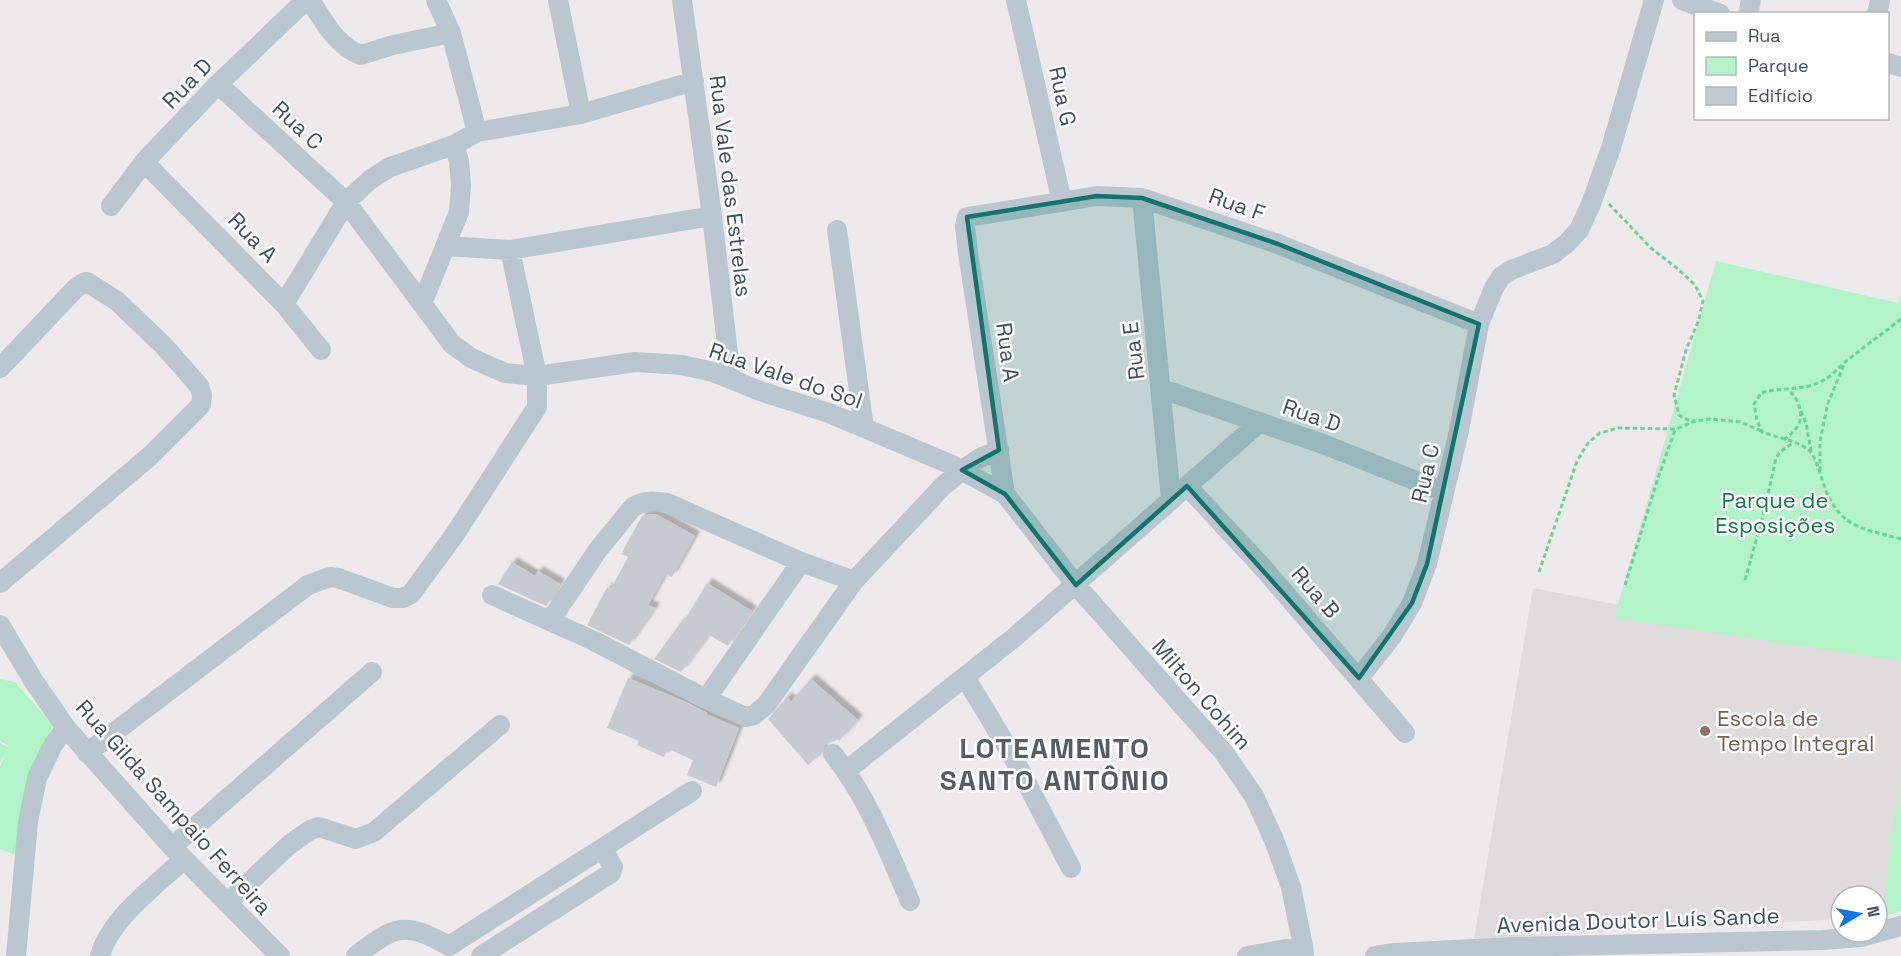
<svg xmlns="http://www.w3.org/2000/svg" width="1901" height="956" font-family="'Space Grotesk',sans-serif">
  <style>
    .education { fill: #e0dbdd }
    .green { fill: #b2f3c8 }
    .building { fill: #c7cad1; filter: url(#shadow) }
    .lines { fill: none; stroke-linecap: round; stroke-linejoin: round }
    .path { stroke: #67d499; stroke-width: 3; stroke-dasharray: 4.5 3; stroke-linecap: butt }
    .minor { stroke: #bac7d0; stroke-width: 20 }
    .marked { fill: #0f766e; fill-opacity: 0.2; stroke: #0f766e; stroke-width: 4.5; stroke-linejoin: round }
    .education-dot { fill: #8d6e63; stroke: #fff; stroke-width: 2 }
    .labels { text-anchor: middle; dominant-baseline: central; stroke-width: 5; stroke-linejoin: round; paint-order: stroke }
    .street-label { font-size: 22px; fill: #42505a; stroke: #fff }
    .park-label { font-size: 22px; fill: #0c8241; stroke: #fff }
    .education-label { font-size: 22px; fill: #785e54; stroke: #fff; text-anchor: start }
    .district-label { font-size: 28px; font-weight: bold; letter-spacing: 1.5px; fill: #575c61; stroke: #fff }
  </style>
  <defs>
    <filter id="shadow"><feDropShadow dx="5" dy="-5" stdDeviation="1.5" flood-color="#0004"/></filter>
  </defs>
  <rect width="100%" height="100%" fill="#eeeaeb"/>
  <path class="education" d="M1533 588 1901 660V803L1883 917H1877V896H1841V919L1474 939Z"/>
  <path class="green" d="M1716 261 1898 303 1901 292V661L1614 618Z
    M0 679 15 682 52 725 16 855 0 849V766L6 753 0 763V743L8 747 9 746 0 741Z
    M1901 781V911L1883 917 1890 837Z"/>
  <path class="building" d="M651 514H656L695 536 672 577 665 574 648 605 655 608 629 645 587 625 607 588 611 589 628 557 621 554 642 516Z
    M512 562 535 576 538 571 560 584 546 606 498 584Z
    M707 583 752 611 728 646 709 635 681 672 654 659 681 622 683 623Z
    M628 678 686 702 707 713 706 714 739 728 716 787 687 775 693 760 668 749 664 757 637 745 639 741 607 728Z
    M811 679 858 720 839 741 838 739 825 745 821 754 808 765 768 719 787 697 791 702Z"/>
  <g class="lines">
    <path class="path" d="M1609 204 1651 248 1679 270 1695 285 1703 301 1698 322 1686 350 1674 395 1679 415 1688 420 1695 421
      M1901 319C1884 333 1866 345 1849 359 1839 366 1832 377 1820 382 1802 391 1780 387 1761 393L1754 404 1757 420 1762 432C1775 437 1805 442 1812 454 1818 463 1821 478 1825 488 1840 528 1864 529 1901 539
      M1801 411 1806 423 1811 451
      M1784 440C1788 436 1796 431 1798 425 1805 414 1797 396 1788 390
      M1820 471V441L1828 403 1845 362
      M1539 572 1577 461 1588 443 1600 433 1618 428 1676 429 1695 421 1710 419 1741 422 1761 431
      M1745 580 1764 512 1776 458 1780 452 1794 442
      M1625 585 1657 481 1675 430"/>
    <path class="minor" d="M310 0C323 20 337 47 361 55L393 45 451 33
      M436 0 451 33 477 132
      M558 0 581 114
      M682 0 712 216 731 379
      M1016 0 1062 202
      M1682 0 1720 14
      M1748 14 1751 0
      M1877 14 1880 0
      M1888 63 1901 67
      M218 84 346 202 452 344 471 358 505 373 537 376 635 362 682 365 713 372 760 391 829 413 952 465 1005 494 1076 585 1225 754 1254 796 1274 840 1291 887 1303 946 1304 956
      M144 162 284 304 321 350
      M1142 198 1171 499
      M111 206 144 162 218 84 306 0
      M837 230 864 428
      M446 246 510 250 712 216
      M284 304 346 202 371 179 390 167 454 145 477 132 581 114 694 81
      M422 304 459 212 461 185 459 161 454 145
      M0 368 75 289 83 283 87 282 117 301 164 346 199 386 202 395 201 405 150 456 0 583
      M1162 389 1323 444 1444 492
      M1187 486 1265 570 1405 733
      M1005 494 968 253 965 226 967 217 1097 196 1142 198 1278 244 1479 324
      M492 595 592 640 706 699 746 717 754 715 766 705 854 581 943 486 962 470 980 458 999 450
      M552 622V618L597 551 633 507C645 500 654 501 667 503L801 562 854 581
      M0 625 33 680 66 728 172 847 280 956
      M965 677 1012 755 1071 868
      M1359 678 1392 636 1412 603 1427 564 1459 431 1479 324 1494 288 1501 277 1511 270 1553 254 1566 244 1579 230 1591 204 1611 148 1654 0
      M706 699 801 562
      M87 753 308 585 330 577 338 578 393 598H403L411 594 455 534 537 407V376L510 250
      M833 754C868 797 888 851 910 901
      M847 770 1016 636 1260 422
      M172 847 372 672
      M227 903 289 845 310 830 319 827 356 839 374 832 500 725
      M16 956 28 822 37 778 53 745 66 728
      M100 956C110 918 156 886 184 859
      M356 956C396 925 404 921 449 946L692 791
      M481 956 611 873 613 867 603 849
      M1247 956 1303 946
      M1375 956 1394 953 1513 947 1823 940 1861 937 1901 926"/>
  </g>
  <path class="marked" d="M1097 196 1142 198 1278 244 1479 324 1427 564 1412 603 1359 678 1187 486 1076 585 1005 494 962 470 999 450 967 217Z"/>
  <circle class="education-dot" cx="1705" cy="731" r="6"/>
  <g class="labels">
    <g class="street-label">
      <text transform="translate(187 83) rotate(-46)">Rua D</text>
      <text transform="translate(1063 96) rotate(78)">Rua G</text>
      <text transform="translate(298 125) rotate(43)">Rua C</text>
      <text transform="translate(731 186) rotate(83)">Rua Vale das Estrelas</text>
      <text transform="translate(1237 204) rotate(20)">Rua F</text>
      <text transform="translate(253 237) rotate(46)">Rua A</text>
      <text transform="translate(1133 351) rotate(-97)">Rua E</text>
      <text transform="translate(1008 352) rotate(82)">Rua A</text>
      <text transform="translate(786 375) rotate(19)">Rua Vale do Sol</text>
      <text transform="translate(1312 415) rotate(19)">Rua D</text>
      <text transform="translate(1425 473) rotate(-77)">Rua C</text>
      <text transform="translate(1316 592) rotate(49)">Rua B</text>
      <text transform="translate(1202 694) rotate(49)">Milton Cohim</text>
      <text transform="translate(174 807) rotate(48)">Rua Gilda Sampaio Ferreira</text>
      <text transform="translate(1638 920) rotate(-2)">Avenida Doutor Luís Sande</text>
    </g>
    <g class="park-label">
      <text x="1775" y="500">Parque de<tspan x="1775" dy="25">Esposições</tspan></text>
    </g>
    <g class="education-label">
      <text x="1717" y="718">Escola de<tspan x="1717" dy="25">Tempo Integral</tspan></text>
    </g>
    <g class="district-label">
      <text x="1055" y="748">LOTEAMENTO<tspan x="1055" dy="32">SANTO ANTÔNIO</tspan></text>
    </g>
  </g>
  <rect x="1694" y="12" width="195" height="108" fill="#ffffff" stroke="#b3b9bd" stroke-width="1.5"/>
  <rect x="1706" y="32" width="30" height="9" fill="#bac7d0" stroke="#b3b9bd" stroke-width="1.5"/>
  <text x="1748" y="42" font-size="18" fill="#42505a">Rua</text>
  <rect x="1706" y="57" width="30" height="18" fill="#b2f3c8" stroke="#b3b9bd" stroke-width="1.5"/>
  <text x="1748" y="72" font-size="18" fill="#42505a">Parque</text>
  <rect x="1706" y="87" width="30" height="18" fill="#c7cad1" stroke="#b3b9bd" stroke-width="1.5"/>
  <text x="1748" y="102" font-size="18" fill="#42505a">Edifício</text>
  <g transform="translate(1859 914) rotate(80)"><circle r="28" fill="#ffffff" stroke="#b3b9bd" stroke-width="1.5"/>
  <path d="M0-4.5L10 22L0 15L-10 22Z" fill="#0576ed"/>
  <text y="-9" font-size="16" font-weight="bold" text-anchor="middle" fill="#42505a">N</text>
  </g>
</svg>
